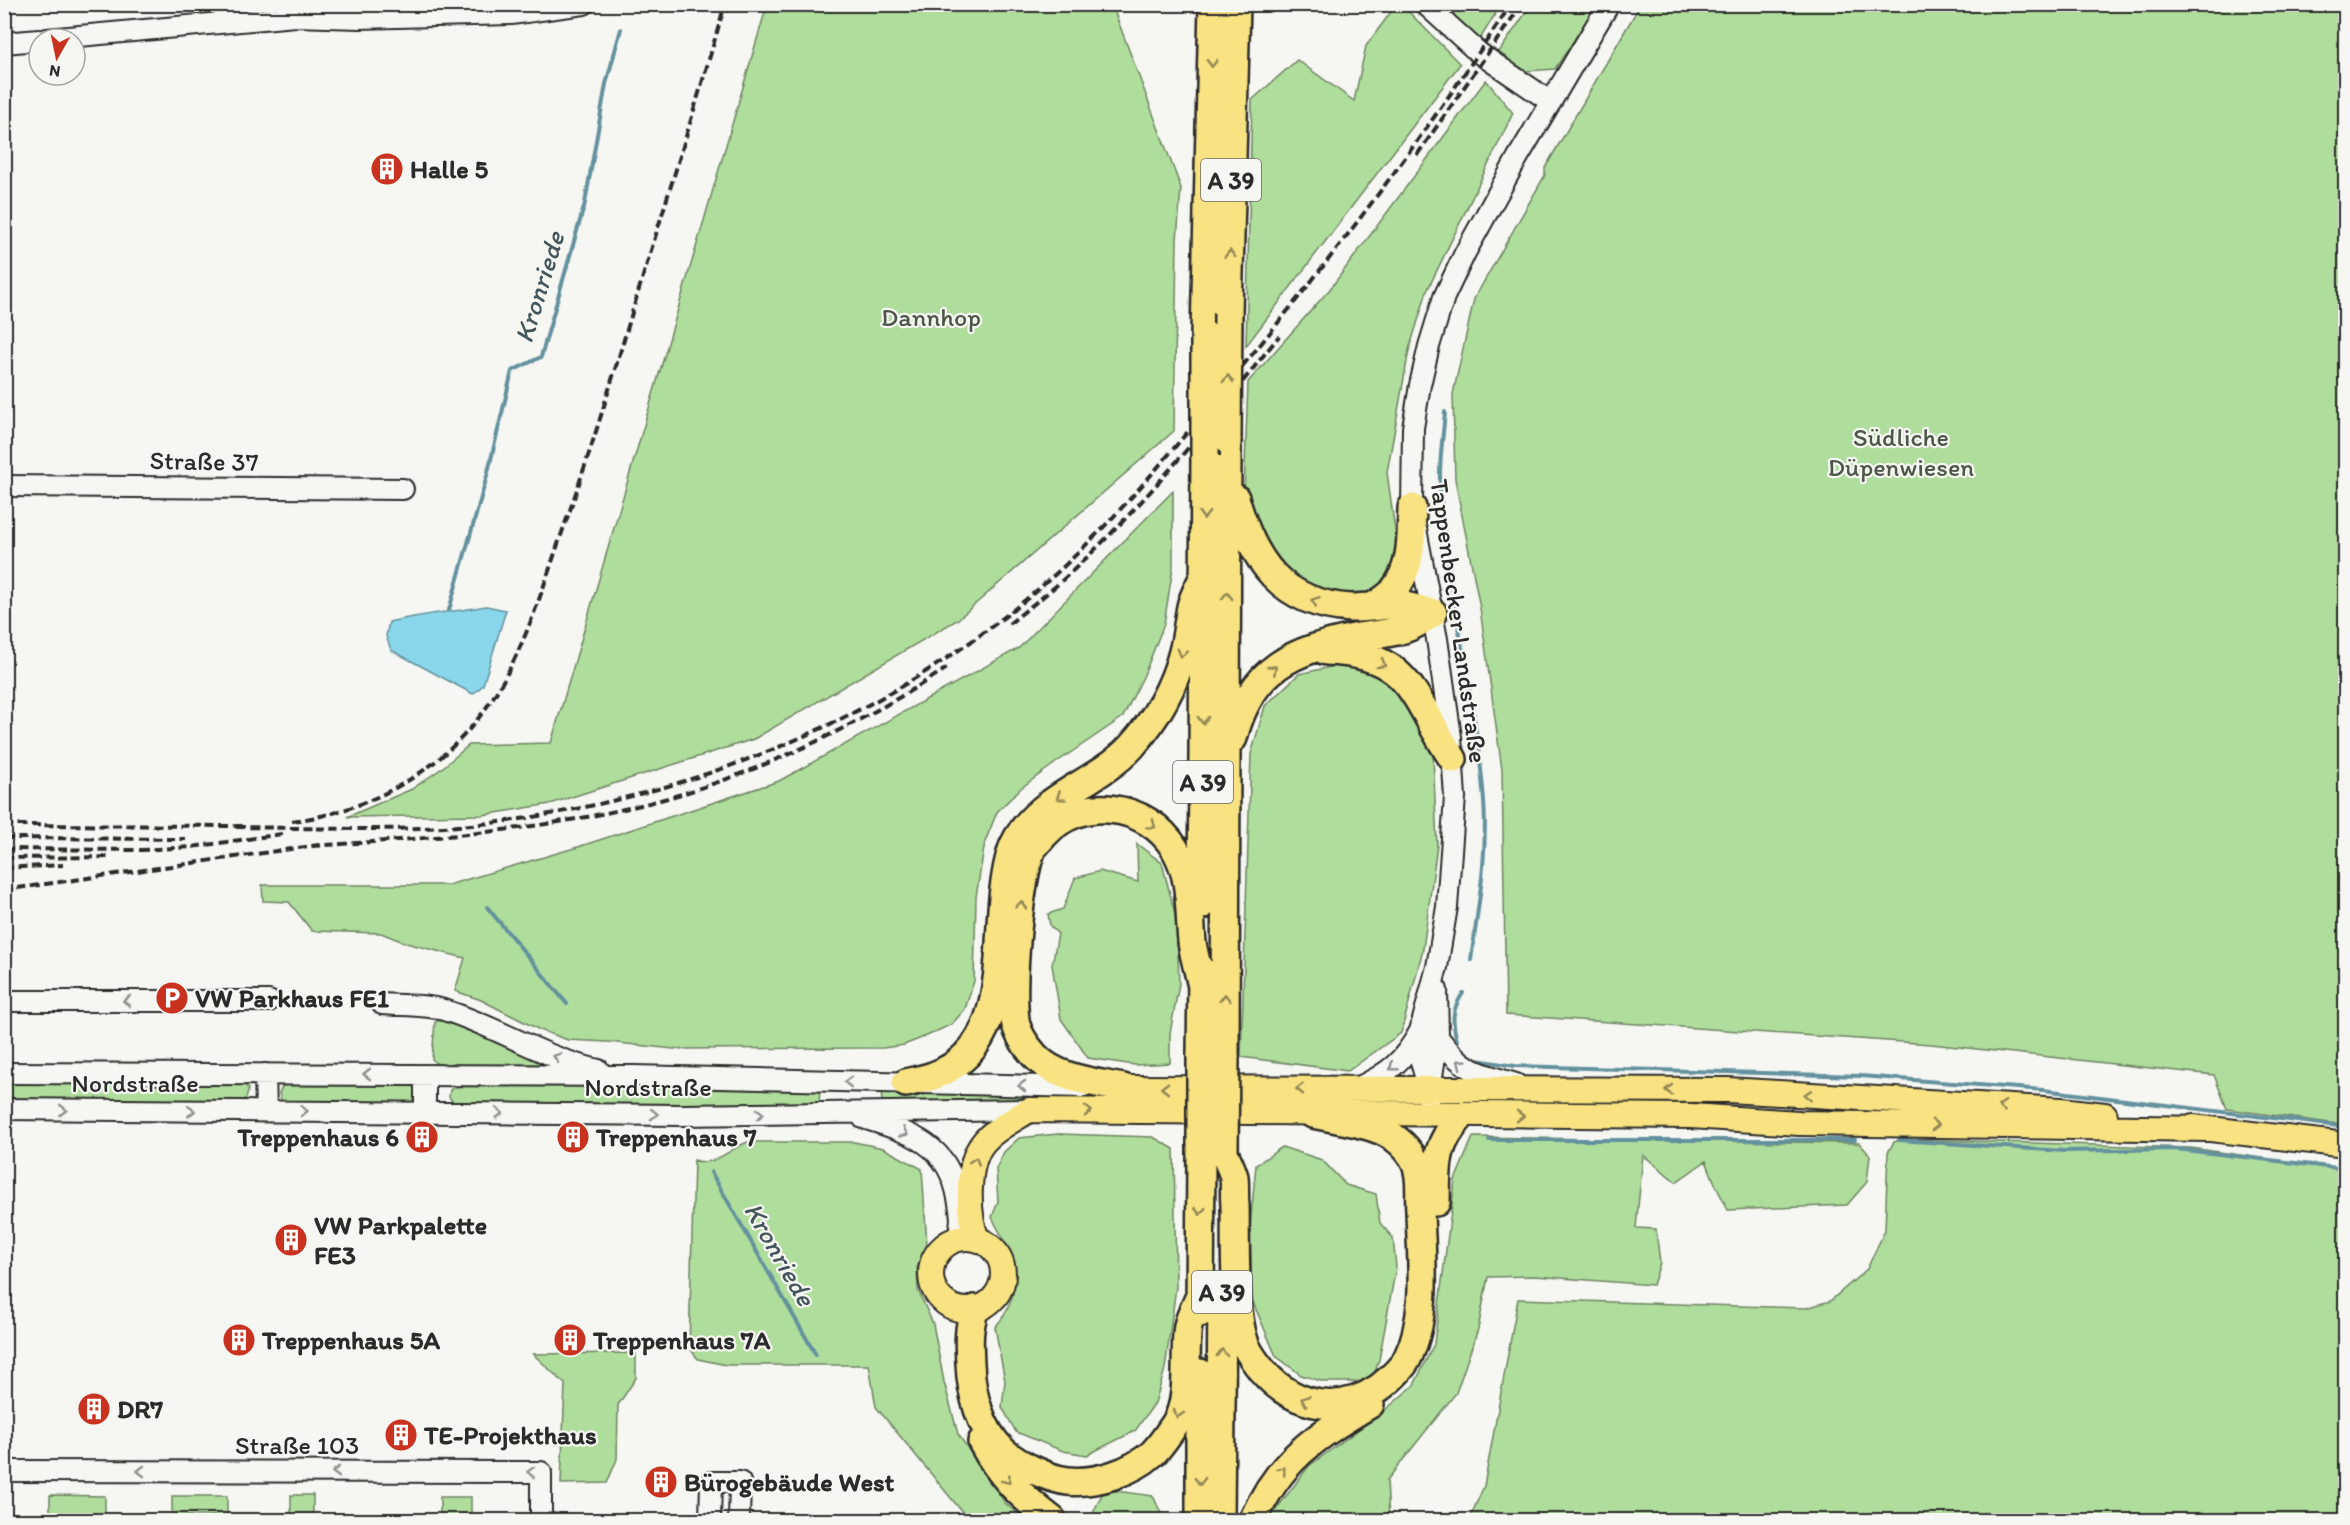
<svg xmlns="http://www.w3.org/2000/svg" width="2350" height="1525" font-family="Itim,sans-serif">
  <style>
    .green { fill: #afdd9b; stroke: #6d8463; stroke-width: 1.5 }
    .water { fill: #8ad6ea; stroke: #64929e; stroke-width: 1.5 }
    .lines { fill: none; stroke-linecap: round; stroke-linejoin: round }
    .stream { stroke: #64929e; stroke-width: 4 }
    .minor-casing { stroke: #2b2b2b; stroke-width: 24 }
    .major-casing { stroke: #2b2b2b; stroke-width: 28 }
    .highway-casing { stroke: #2b2b2b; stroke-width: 32 }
    .minor { stroke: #f6f6f2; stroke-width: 20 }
    .major { stroke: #f8e281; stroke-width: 24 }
    .highway { stroke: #f8e281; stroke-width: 27 }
    .rail { stroke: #2b2b2b; stroke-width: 4; stroke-dasharray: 9 4.5; stroke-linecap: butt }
    .highway-bridge-casing { stroke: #2b2b2b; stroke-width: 32; stroke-linecap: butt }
    .highway-bridge { stroke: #f8e281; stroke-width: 27 }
    .oneway { stroke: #928656 }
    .oneway2 { stroke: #90908e }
    .labels { text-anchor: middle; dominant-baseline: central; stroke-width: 4.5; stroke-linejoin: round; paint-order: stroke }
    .shield { fill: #f6f6f2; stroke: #686867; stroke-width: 1.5 }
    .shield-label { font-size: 24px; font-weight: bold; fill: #2b2b2b }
    .poi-label { font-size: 26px; font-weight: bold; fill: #2b2b2b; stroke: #f6f6f2; text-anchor: start }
    .park-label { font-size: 26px; fill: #4c5847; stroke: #f6f6f2 }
    .street-label { font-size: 26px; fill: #2b2b2b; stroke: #f6f6f2 }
    .water-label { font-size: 27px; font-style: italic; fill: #43565b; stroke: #f6f6f2 }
  </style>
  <rect width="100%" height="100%" fill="#f6f6f2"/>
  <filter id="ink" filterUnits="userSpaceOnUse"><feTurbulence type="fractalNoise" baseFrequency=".0167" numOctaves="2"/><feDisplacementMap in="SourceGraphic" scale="12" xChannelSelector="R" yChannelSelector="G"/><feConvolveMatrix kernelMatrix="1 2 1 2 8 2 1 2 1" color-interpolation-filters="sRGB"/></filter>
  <g filter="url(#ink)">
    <path class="green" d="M767 5H1112L1181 188 1177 240 1174 431 957 620 754 739 550 804 483 815 347 817 412 789 442 768 469 745 551 743Z
      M1396 5H1402L1460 64 1246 346 1252 100 1297 60 1354 101 1366 46Z
      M1436 5H1501L1478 42Z
      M1531 5H1597L1555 69 1526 71 1497 55Z
      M1640 5H2345V1125L2227 1109 2214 1075 1931 1044 1506 1015 1502 770 1480 608 1455 479 1453 394 1474 299 1545 175V168Z
      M1486 80 1513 113 1427 291 1409 350 1387 472 1398 553 1389 582 1372 593 1351 598 1327 596 1277 571 1244 494 1248 382 1330 289Z
      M1173 491V567L1164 624 1144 675 1123 717 1057 762 1021 788 997 812 985 842 976 897 974 981 965 1009 952 1024 929 1035 904 1045 883 1048 674 1049 608 1042 568 1040 540 1030 481 1000 455 991 465 958 406 943 381 933 312 931 289 902 263 901 262 885H448L578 847 779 781 1019 648Z
      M1344 664 1387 678 1417 713 1433 755 1437 845 1423 949 1401 1033 1348 1071 1241 1057 1251 754 1265 706 1299 674Z
      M1137 844 1162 863 1177 921 1179 984 1170 1033V1063L1135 1065 1088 1058 1061 1019 1052 965 1058 934 1050 926 1048 914 1063 909 1075 878 1100 871 1138 882Z
      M443 1019 456 1020 549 1062 551 1067 545 1070 437 1064 432 1059 435 1022Z
      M5 1081 244 1084 248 1088C248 1097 246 1101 236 1104L5 1102Z
      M291 1084 411 1085 417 1090 418 1097 415 1103 291 1104 281 1100 279 1093 283 1085Z
      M464 1085 820 1089 819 1104 474 1105 453 1102 449 1097 450 1090 455 1087Z
      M881 1093 1182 1095 1181 1102 882 1101Z
      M1058 1134 1153 1137 1174 1149 1176 1287 1165 1369 1155 1403 1135 1431 1087 1455 1063 1451 1016 1432 1002 1407 1005 1381 995 1327C1010 1311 1018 1288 1014 1265 1011 1249 999 1233 992 1217L998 1202 996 1169 1004 1152 1019 1138Z
      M1473 1137 1859 1143 1870 1155 1867 1182 1847 1205 1728 1210 1716 1186 1706 1161 1676 1182 1643 1155 1636 1228 1656 1229 1660 1263 1653 1285 1535 1276 1488 1277 1478 1329 1456 1393 1387 1480 1389 1520H1268L1309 1466 1384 1411 1414 1385 1434 1344 1455 1180Z
      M1903 1139 2191 1148 2345 1170V1520H1469L1484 1486 1518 1299 1806 1308 1830 1301 1867 1269 1885 1230 1888 1152 1894 1142Z
      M748 1142H854L883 1148 922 1169 927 1245 917 1268 918 1290 933 1324 944 1382 958 1434 1005 1503 1025 1520H969L876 1407 869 1365H726L698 1359 689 1347 694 1160C714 1168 730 1148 748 1142Z
      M1282 1147 1322 1160 1346 1185 1376 1194 1380 1223 1393 1238 1396 1267 1379 1360 1374 1375 1358 1382H1325L1301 1375 1276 1356 1252 1300 1250 1227 1256 1165Z
      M636 1353V1378L618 1405 617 1459 607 1483 561 1484 565 1384 533 1354Z
      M1116 1491 1153 1496 1164 1520H1093L1094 1511 1103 1492Z
      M50 1495 105 1496V1516H50Z
      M291 1495H313V1516H291Z
      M172 1496H227V1516H172Z
      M440 1497H471V1518H440Z"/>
    <path class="water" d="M486 606 506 610 483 685 473 694 391 650 386 636 389 622C422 614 453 612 486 606Z"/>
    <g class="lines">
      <path class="stream" d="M1445 412C1443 436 1439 461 1440 485 1446 591 1476 695 1484 801 1488 854 1478 907 1471 960
        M449 610 487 476 512 371 541 357 585 203 606 84 621 29
        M487 907 567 1004
        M1457 1041C1452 1021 1451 1011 1463 993
        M1477 1060 1515 1066 1861 1076 2043 1090 2346 1127
        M1489 1140H1855
        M1899 1140 2064 1151 2176 1149 2346 1169
        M711 1172 816 1355"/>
      <g class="minor-casing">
        <path id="minor" d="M1425 4 1479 53 1551 102
          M47 39 295 16 359 18 511 14 584 4
          M4 43 39 40
          M4 486 403 489
          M4 1001H269
          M382 1004C402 1006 427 1004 447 1011 498 1027 545 1059 599 1070
          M1438 1037C1464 1072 1477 1072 1516 1084
          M4 1073 634 1076 1084 1087
          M265 1074 266 1111
          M425 1075V1112
          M1431 1083 1438 1037 1437 990
          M1357 1088C1389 1073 1403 1062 1420 1031
          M4 1109 683 1115 1029 1110
          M1429 1115V1090L1420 1058V1031L1437 967 1447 907 1455 797 1451 737 1437 639 1412 508 1413 428 1420 385 1429 346 1444 297 1465 253 1518 157 1609 4
          M863 1118C911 1133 948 1143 958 1198 961 1213 963 1225 957 1239
          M4 1471 541 1472V1520
          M710 1520 711 1482H740L739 1520"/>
      </g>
      <g class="major-casing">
        <path id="major" d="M1123 1088 1728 1090 2061 1110 2105 1115
          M2193 1127 2346 1145
          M931 1274a36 36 0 1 1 72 0a36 36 0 1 1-72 0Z
          M977 1239C967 1215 966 1164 983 1143 994 1129 1014 1120 1029 1110L1691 1116 1799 1123 2209 1129"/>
      </g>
      <g class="highway-casing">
        <path id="highway" d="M1228 313 1236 4
          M1205 335 1213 4
          M1235 498C1253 561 1281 604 1351 608 1367 608 1382 605 1397 605 1408 605 1421 611 1433 613
          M1372 607C1380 602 1389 597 1394 590 1413 567 1411 536 1412 508
          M1326 651C1413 653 1413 700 1453 759
          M1233 738C1251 667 1293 650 1359 637 1375 634 1394 634 1409 627 1417 624 1425 618 1433 613
          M1202 905 1205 456
          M1201 1056 1202 971
          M1225 1057 1227 438
          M906 1083C915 1081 924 1079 933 1076 1011 1048 995 954 1004 889 1006 875 1008 858 1014 845 1036 797 1097 784 1131 747 1155 720 1174 687 1183 652 1187 637 1188 622 1191 607 1193 597 1199 587 1203 578
          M1123 1088C1094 1082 1056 1079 1035 1056 1027 1047 1019 1036 1016 1025 1009 994 1019 878 1032 849 1035 844 1040 840 1044 835 1080 794 1147 803 1175 849 1192 877 1189 911 1192 942 1194 957 1199 972 1202 987
          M1224 1152C1227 1160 1232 1169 1234 1177 1235 1186 1234 1196 1235 1205 1236 1240 1232 1324 1249 1352 1278 1400 1329 1422 1379 1388 1389 1380 1401 1370 1407 1359 1429 1315 1421 1258 1420 1211 1419 1198 1421 1183 1418 1171 1417 1161 1409 1151 1402 1144 1381 1123 1341 1121 1313 1114
          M1436 1202C1437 1164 1434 1147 1461 1116
          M975 1309C968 1327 969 1344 970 1363 971 1393 980 1429 1003 1451 1017 1464 1049 1479 1068 1481 1096 1484 1132 1472 1153 1453 1161 1445 1169 1433 1175 1424 1192 1399 1183 1353 1188 1326 1190 1316 1196 1305 1200 1296
          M1200 1313 1201 1152
          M982 1442C1001 1478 1021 1496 1052 1520
          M1200 1520V1373
          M1220 1520 1222 1297
          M1253 1520C1280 1459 1315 1437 1370 1404"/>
      </g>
      <use href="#minor" class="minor"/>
      <use href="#major" class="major"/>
      <use href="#highway" class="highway"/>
      <path class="rail" d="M1417 155 1522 4
        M1009 624C1028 608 1049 593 1068 575 1146 504 1213 419 1279 336
        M292 821C362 813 433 776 477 720 522 663 541 592 565 524 593 446 616 366 640 286 669 192 698 99 725 4
        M4 825 244 826
        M236 827C332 828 431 834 527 818 724 786 915 704 1062 568 1128 507 1183 437 1240 369 1337 253 1428 131 1511 4
        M4 838 186 839
        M312 846C417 839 521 833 624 809 740 783 848 732 947 668
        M4 849 142 850 192 847 282 834
        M4 858 112 857
        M4 868 63 865
        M4 890 319 845"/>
      <g class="highway-bridge-casing">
        <path id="highway-bridge" d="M1227 438 1228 313
          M1205 456V335
          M1201 1152V1056
          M1224 1152 1225 1057"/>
      </g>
      <use href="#highway-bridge" class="highway-bridge"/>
    </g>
    <defs><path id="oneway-chevron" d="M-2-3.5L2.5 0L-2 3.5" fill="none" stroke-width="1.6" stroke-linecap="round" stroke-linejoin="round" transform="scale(1.5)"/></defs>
    <g class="oneway">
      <use href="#oneway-chevron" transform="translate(1212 63) rotate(91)"/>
      <use href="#oneway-chevron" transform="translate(1230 254) rotate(-89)"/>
      <use href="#oneway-chevron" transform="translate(1228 379) rotate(-90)"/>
      <use href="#oneway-chevron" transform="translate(1204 515) rotate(91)"/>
      <use href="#oneway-chevron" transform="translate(1227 596) rotate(-90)"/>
      <use href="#oneway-chevron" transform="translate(1315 601) rotate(-161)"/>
      <use href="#oneway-chevron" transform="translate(1182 653) rotate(106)"/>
      <use href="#oneway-chevron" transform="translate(1382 664) rotate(29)"/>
      <use href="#oneway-chevron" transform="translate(1273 669) rotate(-42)"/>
      <use href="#oneway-chevron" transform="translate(1203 720) rotate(90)"/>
      <use href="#oneway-chevron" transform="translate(1060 797) rotate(146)"/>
      <use href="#oneway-chevron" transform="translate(1152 825) rotate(37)"/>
      <use href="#oneway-chevron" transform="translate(1021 905) rotate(-85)"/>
      <use href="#oneway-chevron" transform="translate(1225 998) rotate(-90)"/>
      <use href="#oneway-chevron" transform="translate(1165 1088) rotate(-180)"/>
      <use href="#oneway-chevron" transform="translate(1300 1089) rotate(-180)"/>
      <use href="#oneway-chevron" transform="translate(1669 1090) rotate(-180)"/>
      <use href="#oneway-chevron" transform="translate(1808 1095) rotate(-177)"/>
      <use href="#oneway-chevron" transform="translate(2002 1106) rotate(-176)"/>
      <use href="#oneway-chevron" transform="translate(1088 1111) rotate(1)"/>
      <use href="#oneway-chevron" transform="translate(1520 1116)"/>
      <use href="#oneway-chevron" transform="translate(1935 1125)"/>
      <use href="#oneway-chevron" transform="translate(975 1161) rotate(-72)"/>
      <use href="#oneway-chevron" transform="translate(1200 1211) rotate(90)"/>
      <use href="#oneway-chevron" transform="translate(1222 1353) rotate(-89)"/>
      <use href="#oneway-chevron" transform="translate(1305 1400) rotate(-162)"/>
      <use href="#oneway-chevron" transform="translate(1178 1414) rotate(108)"/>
      <use href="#oneway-chevron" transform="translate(1282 1470) rotate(-51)"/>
      <use href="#oneway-chevron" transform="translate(1007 1480) rotate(52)"/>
      <use href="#oneway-chevron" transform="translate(1200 1481) rotate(90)"/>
    </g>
    <g class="oneway2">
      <use href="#oneway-chevron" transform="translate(127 1001) rotate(-180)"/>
      <use href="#oneway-chevron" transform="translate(557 1057) rotate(-161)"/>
      <use href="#oneway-chevron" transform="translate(1461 1063) rotate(-143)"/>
      <use href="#oneway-chevron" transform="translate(1393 1067) rotate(141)"/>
      <use href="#oneway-chevron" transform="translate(367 1074) rotate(-180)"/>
      <use href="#oneway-chevron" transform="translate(848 1082) rotate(-179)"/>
      <use href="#oneway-chevron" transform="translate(1022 1086) rotate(-179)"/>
      <use href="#oneway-chevron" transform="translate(63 1110) rotate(1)"/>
      <use href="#oneway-chevron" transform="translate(191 1111)"/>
      <use href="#oneway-chevron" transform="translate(304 1111) rotate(1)"/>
      <use href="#oneway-chevron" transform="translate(499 1113)"/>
      <use href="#oneway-chevron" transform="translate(654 1114) rotate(1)"/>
      <use href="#oneway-chevron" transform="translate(760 1114) rotate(-1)"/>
      <use href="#oneway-chevron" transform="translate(904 1133) rotate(24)"/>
      <use href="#oneway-chevron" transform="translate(141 1471) rotate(-180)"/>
      <use href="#oneway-chevron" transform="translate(336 1472) rotate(-180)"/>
      <use href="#oneway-chevron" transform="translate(531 1472) rotate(-178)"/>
    </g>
  </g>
  <defs>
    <g id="building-disc" transform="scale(1.725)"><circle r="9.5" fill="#c8321e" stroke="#f6f6f2"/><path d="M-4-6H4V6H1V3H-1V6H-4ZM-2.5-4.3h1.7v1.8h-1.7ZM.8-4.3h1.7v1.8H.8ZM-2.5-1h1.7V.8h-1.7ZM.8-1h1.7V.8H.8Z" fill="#fff"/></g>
    <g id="parking-disc" transform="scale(1.725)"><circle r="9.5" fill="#c8321e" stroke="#f6f6f2"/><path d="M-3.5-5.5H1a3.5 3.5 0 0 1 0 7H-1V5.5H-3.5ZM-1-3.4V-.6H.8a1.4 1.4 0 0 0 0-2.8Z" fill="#fff"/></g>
  </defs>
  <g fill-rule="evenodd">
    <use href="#building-disc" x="387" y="169"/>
    <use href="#parking-disc" x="172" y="998"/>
    <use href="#building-disc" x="422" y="1137"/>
    <use href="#building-disc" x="573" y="1137"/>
    <use href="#building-disc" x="291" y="1240"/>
    <use href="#building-disc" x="239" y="1340"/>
    <use href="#building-disc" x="570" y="1340"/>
    <use href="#building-disc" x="94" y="1409"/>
    <use href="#building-disc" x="401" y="1435"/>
    <use href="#building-disc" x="661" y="1482"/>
  </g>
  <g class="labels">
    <g class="shield">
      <rect x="1201" y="159" width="60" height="42" rx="4.5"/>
      <rect x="1173" y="761" width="60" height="42" rx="4.5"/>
      <rect x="1192" y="1271" width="60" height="42" rx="4.5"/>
    </g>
    <g class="shield-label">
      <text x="1231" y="180">A 39</text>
      <text x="1203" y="782">A 39</text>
      <text x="1222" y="1292">A 39</text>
    </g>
    <g class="poi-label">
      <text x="410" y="169">Halle 5</text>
      <text x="195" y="998">VW Parkhaus FE1</text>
      <text x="399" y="1137" text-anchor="end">Treppenhaus 6</text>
      <text x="596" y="1137">Treppenhaus 7</text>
      <text x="314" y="1225">VW Parkpalette<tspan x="314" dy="30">FE3</tspan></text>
      <text x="262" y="1340">Treppenhaus 5A</text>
      <text x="593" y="1340">Treppenhaus 7A</text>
      <text x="117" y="1409">DR7</text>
      <text x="424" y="1435">TE-Projekthaus</text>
      <text x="684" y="1482">Bürogebäude West</text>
    </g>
    <g class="park-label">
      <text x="931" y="317">Dannhop</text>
      <text x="1901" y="437">Südliche<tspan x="1901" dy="30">Düpenwiesen</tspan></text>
    </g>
    <g class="street-label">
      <text transform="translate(204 461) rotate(1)">Straße 37</text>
      <text transform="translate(1459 621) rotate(82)">Tappenbecker Landstraße</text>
      <text x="135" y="1083">Nordstraße</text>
      <text x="648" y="1087">Nordstraße</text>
      <text x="297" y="1445">Straße 103</text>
    </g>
    <g class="water-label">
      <text transform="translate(539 287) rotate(-73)">Kronriede</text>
      <text transform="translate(780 1254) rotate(60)">Kronriede</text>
    </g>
  </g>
  <rect width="2350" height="1525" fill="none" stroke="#f6f6f2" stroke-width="24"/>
  <rect x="12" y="12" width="2326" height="1501" fill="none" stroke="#2b2b2b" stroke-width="2" filter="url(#ink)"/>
  <g transform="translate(57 57) rotate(189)"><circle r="28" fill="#f6f6f2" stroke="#a5a5a2" stroke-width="1.5"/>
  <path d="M0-4.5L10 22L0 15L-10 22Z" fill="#c8321e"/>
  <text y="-9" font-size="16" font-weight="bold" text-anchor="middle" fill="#2b2b2b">N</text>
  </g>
</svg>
